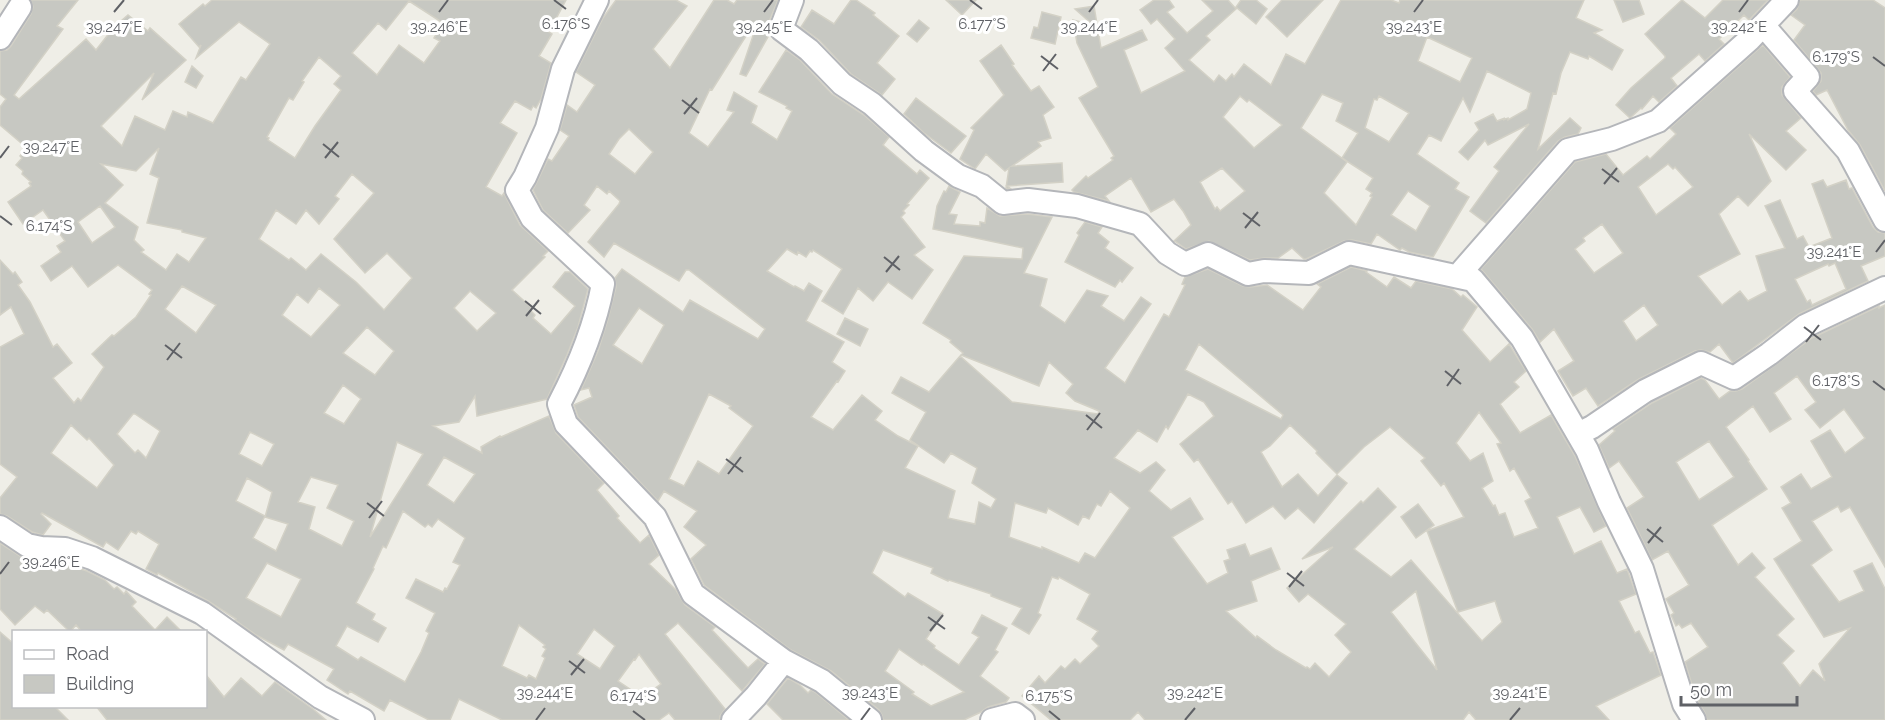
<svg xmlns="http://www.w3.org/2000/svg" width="1885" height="720" font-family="Raleway,sans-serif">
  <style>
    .building { fill: #c7c8c2; stroke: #d3d1c6; stroke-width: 1.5; fill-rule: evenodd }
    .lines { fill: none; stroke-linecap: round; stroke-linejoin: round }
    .minor-casing { stroke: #b4b6ba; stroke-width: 26 }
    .minor { stroke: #fff; stroke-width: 22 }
    .ticks { fill: none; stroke: #5f6166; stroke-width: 2 }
    .ticks-label { font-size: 15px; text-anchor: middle; fill: #5f6166; stroke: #fff; stroke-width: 6; stroke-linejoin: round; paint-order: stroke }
  </style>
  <rect width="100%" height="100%" fill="#efeee7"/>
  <path class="building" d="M31 0H78L57 26 63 29 14 95 19 99 86 39 96 50 114 27 128 15 148 31 150 28 186 60 142 100 154 73 101 126 122 146 135 116 165 130 173 111 187 117 188 112 213 123 241 77 246 80 270 44 239 22 196 58 201 45 199 47 179 24 203 4 205 6 212 0H566L549 32 552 34 539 56 551 63 541 99 536 108 533 106 531 110 515 101 500 123 517 133 486 187 502 196 504 193 520 225 548 251 543 256 545 257 512 290 532 308 530 310 535 315 533 318 551 334 575 306 553 287 565 272H570L588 289 578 327 567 355 547 399 477 416 475 396 459 422 433 426 482 453 481 447 500 436 501 437 549 416 556 433 604 483 597 490 619 516 617 518 640 543 649 535 659 555 649 564 676 590 685 605 715 627 712 630 748 668 758 659 765 664 742 691 678 623 665 634 725 709 720 716V720H675L669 713 659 720H502L459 699 450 720H429L390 700 384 711 350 691 348 694 327 680 334 669 288 644 284 650 256 635 235 620 236 619 208 601 158 573 157 575 146 569 159 544 138 531 136 534 131 531 118 550 106 542 103 547 42 513 41 514 51 524 43 535 32 532 7 516 0 514V498L17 477 0 464V347L24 334 11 307 0 315V260L13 274 15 272 22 282 18 285 30 302 53 347 57 344 72 363 53 378 74 403 78 398 81 401 104 367 92 354 112 335 114 336 136 317 151 295 149 294 152 290 118 265 88 287 72 266 51 281 41 266 61 252 57 246 65 241 43 210 23 224 8 202 31 186 29 183 31 182 22 174 23 171 16 165 22 158 20 156 27 148 0 125V107L6 99 0 94V51L7 50 11 46 31 14 33 7ZM409 1 443 23 434 38 440 41 424 63 399 45 377 75 352 53 378 23 386 30ZM319 57 341 76 334 84 341 90 315 126 295 158 268 140 269 138 267 137 289 98 293 100 304 82 302 81ZM159 148 150 174 159 178 147 223 182 230V232L206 238 189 262 177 254 166 270 141 252 144 250 134 240 138 227 105 203 123 185 101 164 136 171ZM352 174 374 193 334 239 365 273 387 253 412 278 384 310 356 282 321 254 306 270 291 258 289 260 259 239 276 210 296 224 306 210 319 224 339 199 335 196ZM100 206 115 227 92 243 78 222ZM182 286 216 305 196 333 165 309ZM319 288 340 305 311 337 282 315 297 294 308 303ZM470 291 496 313 477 331 454 308ZM367 327 394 351 375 375 343 353ZM343 385 361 399 344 424 324 413ZM133 414H135L160 431 146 458 138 450 135 453 117 434ZM71 425 87 440 89 438 114 465 97 488 51 453ZM250 432 274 444 262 466 239 454ZM397 442 423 454 370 537ZM444 457 475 474 454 503 427 485ZM311 477 338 485 327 508 354 521 342 546 309 529 315 507 298 502ZM247 478 272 492 265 517 288 524 276 551 253 538 265 516 236 501ZM403 511 425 527 428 524 432 527 438 519 465 538 453 562 460 565 447 589 445 588 443 592 416 579 406 598 435 613 426 631 429 633 421 652 405 682 361 657 358 660 336 646 347 626 378 642 386 628 372 620 375 614 356 603 374 569 373 568 383 546 386 548ZM267 563 301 579 281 617 246 598ZM519 625 545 645 543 647 546 649 542 656 545 658 536 679 529 675 527 678 502 666ZM594 629 615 646 600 669 577 654ZM639 654 661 684 642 697 618 681 634 659 635 660Z
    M616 0H676L687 6 653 49 670 68 714 0H727L734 4 737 0H778L768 24 769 35 746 76 740 74 755 30 751 28 712 90 710 89 689 133 708 147 734 112 727 110 734 92 757 106 751 123 777 140 792 111 786 108 787 106 759 92 786 50 800 60 832 94 864 115 889 137 883 145 917 174 920 170 929 178 907 204 909 205 903 211 905 213 901 217 925 247 914 255 933 270 912 299 888 282 873 301 858 288 843 314 822 301 842 269 813 250 812 252 810 251 806 257 798 252 797 255 787 249 767 271 794 287 795 286 804 291 809 283 822 291 806 321 844 342 832 362 845 371 838 382 837 381 811 417 833 430 862 395 882 411 875 420 898 436 918 446 905 468 955 491 948 518 975 524 979 502 991 508 996 499 972 483 977 468 951 453 944 463 910 440 926 412 892 393 901 377 929 392 960 356 1012 402 1098 414 1099 411 1075 401 1066 393 1073 384 1049 362 1039 386 961 355 963 353 950 342 951 340 923 323 964 256 1022 259 1023 248 933 229 937 206 944 191 946 192 949 186 960 192 949 214 957 215 954 224 980 226V222L985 223 987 208 1000 216 1028 214 1052 217 1024 273 1047 279 1040 306 1065 323 1087 290 1108 296 1101 306 1124 321 1141 297 1151 304 1105 368 1125 383 1164 314 1169 317 1185 285 1182 284 1185 277 1208 269 1243 286 1250 287 1267 285 1303 310 1321 287 1317 284 1351 267 1367 271 1366 272 1387 287 1394 277 1411 288 1416 281 1452 289 1461 297 1463 295 1477 307 1462 330 1490 362 1509 344 1526 371 1514 382 1519 387 1500 404 1520 433 1551 415 1575 456 1606 526 1594 532 1580 507 1557 517 1574 554 1601 541 1617 573 1627 569 1636 594 1619 601 1635 633 1639 631 1650 653 1653 652 1661 675 1596 706 1609 720H1476L1469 712 1463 720H1145L1138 712 1130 720H1051L1022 696 1039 676 1045 683 1061 666 1065 669 1075 659 1080 664 1099 646 1092 639 1098 631 1077 619 1090 594 1059 577 1058 579 1052 577 1038 613 1041 615 1029 634 1012 624 1022 608 991 596V594L949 580 948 581 931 573 933 568 883 550 872 573 905 597 908 593 943 614 926 639 935 646 934 648 959 665 979 637 972 633 982 615 1007 628 995 650 998 652 980 676 1009 698 1006 702 988 707 981 712 964 720H883L882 715 879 710 831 671 791 650 704 585 691 559 706 545 684 527 697 511 664 491 658 501 578 417 574 405 592 397 589 388 581 390 598 351 608 319 616 287 615 278 622 269 683 312 690 300 758 339 765 329 689 270H686L679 281 614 243 604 257 588 242 619 204 620 201 609 191 607 194 597 186 584 205 590 210 568 233 543 210 533 190 548 159 552 161 569 136 560 130 567 105 577 112 595 85 576 72 603 18ZM629 129 653 152 635 174 609 154 619 139ZM639 308 664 325 642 364 613 345ZM1199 344 1283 415 1281 419 1185 370ZM709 394 731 406 729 408 753 426 719 474 698 461 684 486 669 479ZM1188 394 1204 402 1214 416 1180 444 1194 462 1198 459 1228 504 1232 501 1246 523 1273 506 1285 519 1298 508 1314 523 1347 483 1337 475 1318 496 1298 474 1282 487 1261 452 1270 446 1290 425 1317 451 1316 453 1337 474 1364 447 1390 427 1425 458 1421 461 1441 486 1444 483 1464 517 1427 531 1458 612 1495 601 1502 622 1482 641 1411 560 1391 577 1354 549 1396 507 1378 488 1363 503 1361 501 1302 559 1333 547 1287 588 1299 602 1308 594 1346 624 1335 635 1351 652 1329 677 1315 663 1310 669 1307 667 1306 668 1276 650 1257 636 1256 638 1226 611 1257 601 1251 581 1280 569 1271 548 1250 556 1245 544 1227 550 1230 559 1224 561 1228 573 1207 584 1172 537 1203 519 1190 498 1171 510 1149 491 1165 470 1156 462 1140 473 1114 458 1138 430 1157 442 1166 426 1168 429ZM1479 412 1501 443 1497 444 1510 471 1514 468 1531 498 1525 501 1538 528 1514 537 1505 513 1499 515 1495 505 1493 506 1482 488 1493 481 1483 453 1470 461 1456 443ZM1110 491 1130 508 1095 558 1085 553 1079 563 1042 547V549L1009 537 1015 503 1046 513 1048 508 1078 525 1083 516 1089 519 1097 504 1101 506ZM1416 591 1437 670 1391 612ZM899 649 922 665 923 664 964 692 931 706 912 694 914 692 885 671Z
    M851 0H856L875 13 873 15 899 36 877 63 895 79 882 95 851 74 819 40 801 27 812 10 834 24Z
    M946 0H976L962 15Z
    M1154 0H1169L1174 7 1167 12 1187 33 1213 11 1202 0H1228L1236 9 1206 36 1210 40 1189 60 1214 82 1219 75 1226 81 1232 74 1234 77 1244 64 1271 85 1286 54 1305 64 1341 0H1391L1399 3 1400 0H1584L1576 18 1602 30 1594 33 1623 50 1612 70 1589 56 1588 59 1570 52 1561 73 1556 94 1553 93 1538 149 1570 118 1581 128 1578 134 1565 137 1558 141 1486 223 1470 211 1499 171 1494 167 1529 124 1488 145 1485 140 1468 160 1459 152 1479 130 1475 123 1493 114 1497 121 1505 118 1503 120 1508 118V120L1527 109 1531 93 1487 71 1470 112 1463 98 1441 141 1429 135 1417 154 1459 183 1455 189 1469 197 1433 257 1409 252 1402 248 1400 250 1377 234 1371 244 1352 240 1344 241 1306 259H1304L1292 248 1278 258H1264L1250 260 1209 241 1186 249 1176 242 1174 241 1191 225 1183 211 1174 199 1151 212 1131 178 1105 196 1109 201 1074 192 1072 190 1086 176 1088 178 1113 160 1111 158 1114 156 1079 98 1098 87 1077 43 1073 20 1093 25 1075 9 1094 6 1101 48 1142 30 1147 40 1124 50 1141 93 1185 71 1165 48 1175 39 1157 19 1151 24 1140 10ZM1427 37 1472 58 1460 82 1418 61ZM1322 94 1343 103 1336 121 1358 133 1342 158 1373 178 1366 189 1372 193 1370 196 1372 197 1356 225 1324 193 1347 162 1301 128ZM1240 96 1247 102 1249 100 1282 125 1254 148 1223 117ZM1379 96 1409 113 1389 142 1365 128 1374 99 1377 100ZM1222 168 1245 191 1220 211 1217 207 1215 209 1200 182ZM1408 191 1430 206 1416 231 1391 215Z
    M1241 0H1256L1267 9 1256 24 1236 7Z
    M1282 0H1323L1287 37 1266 17Z
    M1614 0H1639L1644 14 1623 22Z
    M1682 0 1705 18 1723 0H1768L1749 20 1744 15 1719 39 1724 44 1705 61 1699 54 1671 78 1677 86 1659 102 1653 96 1642 109 1641 108 1630 118 1616 105 1631 88 1665 58V56L1645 34Z
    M1800 0H1873L1885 8V191L1860 145 1848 130 1827 90 1816 95 1813 91 1821 81V73L1794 40 1805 25 1791 15 1797 9Z
    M1042 12 1061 17 1055 44 1031 38 1034 27 1038 28Z
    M919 20 929 28 917 42 907 34Z
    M1001 45 1014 64 1012 65 1031 91 1039 86 1054 107 1043 115 1051 138 1038 142 1041 146 1012 166 1062 163 1063 182 1007 186 1011 189H1007L1006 188 1009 168 1005 171 986 154 975 169 960 159 974 130 971 128 1004 95 980 61Z
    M1763 45 1790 77 1782 87V95L1801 118 1786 131 1806 150 1786 170 1749 134 1771 181 1748 206 1738 196 1719 214 1740 254 1698 276 1722 305 1740 291 1748 301 1767 291 1756 256 1785 248 1765 206 1780 200 1797 239 1803 236 1809 247 1832 238 1812 184 1823 180 1827 187 1846 180 1849 189 1852 188 1873 227 1878 232 1885 233V256L1861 266 1868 281 1799 314 1733 363 1719 344 1710 352 1701 350 1695 351 1639 379 1598 406 1586 388 1573 396 1558 371 1574 361 1554 329 1540 342 1532 329 1481 269 1575 162 1606 154 1623 175 1647 156 1650 159 1676 134 1670 128ZM1668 164 1673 169 1675 167 1693 187 1656 215 1638 187ZM1602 224 1623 253 1594 273 1575 249 1585 241 1583 238ZM1835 263 1846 289 1812 305 1810 300 1807 302 1795 279 1828 264 1829 266ZM1644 305 1658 325 1636 341 1623 321Z
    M192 66 203 76 196 88 185 82Z
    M916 98 966 136 951 153 924 133 904 114Z
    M1085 222 1102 227 1098 233 1109 242 1105 248 1133 268 1122 282 1120 280 1115 287 1065 262 1079 235 1077 233Z
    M1885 305V567L1850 507 1841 512 1838 506 1812 521 1832 550 1811 565 1839 602 1864 591 1854 571 1872 563 1885 589V720H1707L1705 713 1696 698 1685 662 1708 647 1691 623 1682 628 1679 624 1676 626 1671 615 1674 613 1666 599 1689 585 1668 551 1652 560 1627 508 1644 497 1619 461 1609 468 1599 445 1615 431 1613 429 1652 403 1701 378 1705 380 1719 399 1730 391H1736L1742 389 1812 338 1879 306V308ZM1797 376 1816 402 1805 410 1820 428 1844 409 1865 438 1845 453 1830 430 1811 441 1832 477 1811 489 1801 474 1781 487 1791 503 1782 508 1802 541 1774 559 1824 637 1850 628 1819 664 1825 681 1813 670 1800 686 1782 663 1794 651 1777 635 1794 619 1755 577 1765 568 1752 553 1738 565 1712 525 1767 489 1748 461 1749 460 1726 427 1753 406 1770 432 1791 419 1774 393ZM1709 441 1734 477 1699 500 1676 462Z
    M845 318 868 329 860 346 837 334Z
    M1418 504 1434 525 1416 538 1401 517Z
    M0 543 20 556 43 562 53 569 59 562 87 571 105 580 114 589 117 587 124 594 126 591 136 602 132 606 155 630 167 617 182 632H82L76 625 70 632 47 610 44 613 35 606 15 625 0 609Z
    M0 632 14 644V706H54L68 720H0Z
    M206 675 224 697 241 678 262 696 275 682 313 709 326 720H107L96 706H206Z
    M788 678 800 685 808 693 811 690 815 692 849 720H783L767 704Z"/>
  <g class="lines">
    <g class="minor-casing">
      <path id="minor" d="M597 0 563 69 547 128 525 177 517 190 532 218 603 284C595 327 579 366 559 404L566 424 655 517 693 594 784 661 822 681 870 720
        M792 0 781 29 809 50 842 84 872 104 924 151 958 176 982 186 1003 203 1028 200 1077 206 1140 224 1167 253 1185 264 1208 254 1248 274 1264 271 1309 273 1349 253 1473 280 1522 338 1587 450 1609 502 1642 569 1684 704 1694 720
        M1763 25 1808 77 1795 91 1848 151 1885 220
        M0 38 20 7
        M1473 280 1462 271 1568 150 1612 139 1658 121 1750 39 1787 0
        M1578 434 1592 427 1645 391 1701 363 1734 378 1769 354 1805 326 1885 288
        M0 527 27 545 41 548 65 549 92 558 202 613 320 697 363 720
        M733 720 756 696 784 661
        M992 720 1015 714 1023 720"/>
    </g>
    <use href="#minor" class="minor"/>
  </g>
  <path class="ticks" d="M554 0 566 9M970 0 982 9M114 12 124 0M439 12 448 0M764 12 773 0M1089 12 1098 0M1414 12 1423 0M1739 12 1748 0M1041 56 1058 69M1873 57 1885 66M1043 71 1056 54M682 100 699 113M684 114 697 98M323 144 339 157M0 158 9 146M325 158 338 142M1602 169 1619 182M1604 184 1617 168M1243 213 1260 226M0 216 12 225M1245 228 1258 212M1876 252 1885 240M884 257 900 270M886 272 899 256M525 301 541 314M526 316 539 300M1804 327 1821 340M1806 342 1819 325M165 345 182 358M167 360 180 343M1445 371 1461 384M1873 381 1885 390M1447 386 1459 369M1086 415 1102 428M1087 430 1100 413M726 459 743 472M728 474 741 457M367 503 384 516M369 518 382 501M1647 529 1663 542M1648 543 1661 527M1287 573 1304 586M0 574 9 562M1289 587 1302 571M928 617 945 629M930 631 943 615M569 661 585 673M571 675 584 659M633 711 645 720M1049 711 1060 720M536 720 545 708M861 720 870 708M1185 720 1195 708M1510 720 1520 708"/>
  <g class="ticks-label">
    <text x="566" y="29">6.176°S</text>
    <text x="982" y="29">6.177°S</text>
    <text x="764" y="32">39.245°E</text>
    <text x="1414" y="32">39.243°E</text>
    <text x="1739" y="32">39.242°E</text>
    <text x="114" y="32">39.247°E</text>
    <text x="439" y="32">39.246°E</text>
    <text x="1089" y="32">39.244°E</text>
    <text x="1836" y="62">6.179°S</text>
    <text x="51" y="152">39.247°E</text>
    <text x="49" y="231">6.174°S</text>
    <text x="1834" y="257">39.241°E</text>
    <text x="1836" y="386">6.178°S</text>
    <text x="51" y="567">39.246°E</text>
    <text x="545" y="698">39.244°E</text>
    <text x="870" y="698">39.243°E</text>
    <text x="1195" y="698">39.242°E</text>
    <text x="1520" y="698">39.241°E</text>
    <text x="633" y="701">6.174°S</text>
    <text x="1049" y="701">6.175°S</text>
  </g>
  <rect x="12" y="630" width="195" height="78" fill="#ffffff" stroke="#bfc0c2" stroke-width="1.5"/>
  <rect x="24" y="650" width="30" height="9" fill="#ffffff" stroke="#bfc0c2" stroke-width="1.5"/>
  <text x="66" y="660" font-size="18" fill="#5f6166">Road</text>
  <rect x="24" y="675" width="30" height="18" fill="#c7c8c2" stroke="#bfc0c2" stroke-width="1.5"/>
  <text x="66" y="690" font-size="18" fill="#5f6166">Building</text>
  <path d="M1681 696v9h116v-9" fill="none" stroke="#5f6166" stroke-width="3"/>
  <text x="1690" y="696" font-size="18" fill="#5f6166" stroke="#ffffff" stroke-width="4.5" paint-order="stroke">50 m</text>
</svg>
